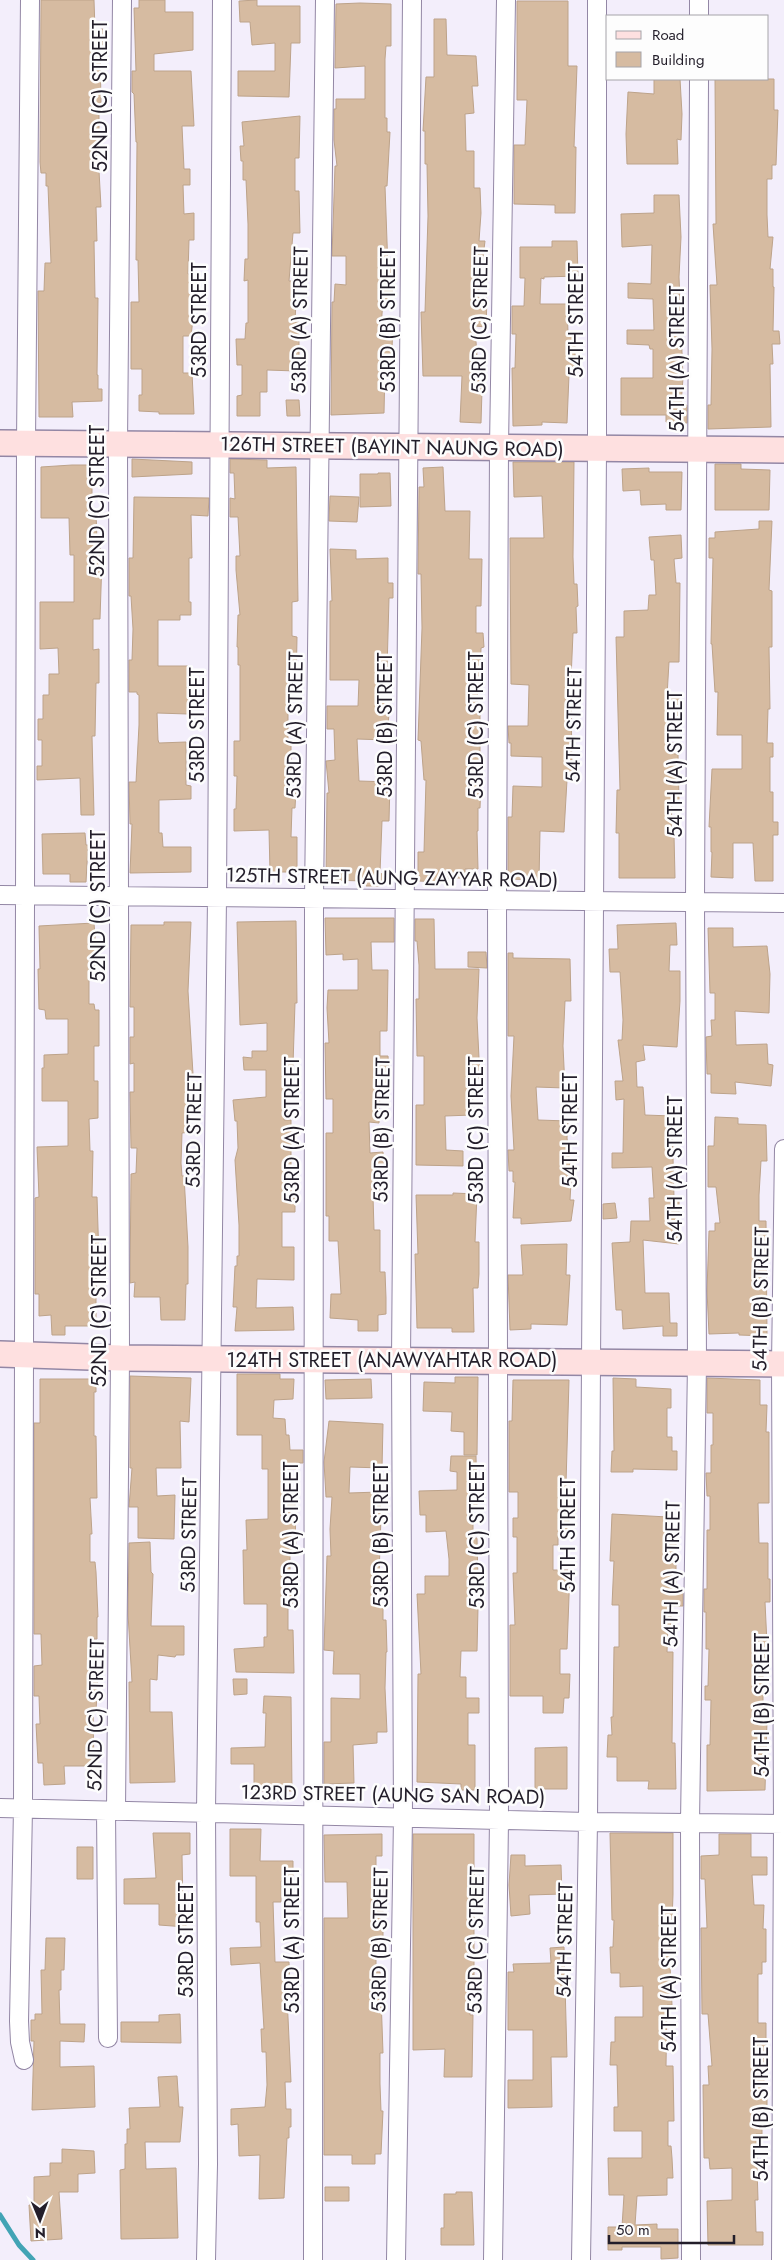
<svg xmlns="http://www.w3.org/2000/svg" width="784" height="2260" font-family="Jost,sans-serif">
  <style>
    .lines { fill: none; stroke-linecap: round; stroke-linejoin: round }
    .stream { stroke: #42a4b5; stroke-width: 5 }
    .building { fill: #d6bba1; stroke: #bda38a }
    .street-casing { stroke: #9387a5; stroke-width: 20 }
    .secondary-casing { stroke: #9387a5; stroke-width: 28 }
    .street { stroke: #fff; stroke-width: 18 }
    .secondary { stroke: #fee0e0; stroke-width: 25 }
    .labels { text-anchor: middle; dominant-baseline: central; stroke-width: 5; stroke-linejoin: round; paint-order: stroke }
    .street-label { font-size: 20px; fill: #231e2a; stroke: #fdfdfd }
  </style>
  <rect width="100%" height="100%" fill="#f3eefb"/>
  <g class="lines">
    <path class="stream" d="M0 2215 19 2245 33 2260"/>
  </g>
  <path class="building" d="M41 0H94L95 30 103 29V47H100L101 104H99V135H97L101 207H96L97 241H94L95 298H98L97 375H98V389H102V401L72 402 73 417H39L38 291H44L45 263H51L48 186H46V173H41L40 162Z
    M139 0H165V12H193V50L154 54V71H191L194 126H182L184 169H190V185H183L184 214 194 213V240H189L188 274H191L190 302H195L191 336H183V373H192L194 414H159V412L139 411V395H142V369H131V302H139L138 260H136L137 142H136L134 94 132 92V71H136L134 8H139Z
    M257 0V6H300V43H291L289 97 238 96V71H275V43L252 45 250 22H240L239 1Z
    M517 1H568V66H577L574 147H576L575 213H555V205L514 204V145H525L527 100H517Z
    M360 3 391 4V46H386L385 59V118H387V132H390L387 186H385L388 269 393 268 392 301 383 300 381 328H393L391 367H385L384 413 331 415 332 302H334L335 284 346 285V256H332L335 166H337L334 140V109H336V99H365V66L335 68 336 4Z
    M434 19H446L447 55 476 56 478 86H472L474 113 465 114 466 151H474V188H480L481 213 479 241H485L478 298H487L486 327 475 326 477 357H483L481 423 460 422 462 376H423L421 312H425L428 216 427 164H425V131H423L426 77H434Z
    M654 79H680L682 114 681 140 677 139 678 164H627L626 134 628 92 654 94Z
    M715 79H774V110H778L776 165H772V179H767V215L768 237H773L770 269H773V287H774L773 331H779L780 344H772L773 364H770L771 427 708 429V405H711L712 349 710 285H717L713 224H716Z
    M300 116 299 158H295V191H299L300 233H293L289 281H297L295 322H299V361H297L296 371 267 370V392H260V416H237V396L242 395V365H237L236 339H245L246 323H248V280L244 281 245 259H248V224L246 180H243V161H241L240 146H244L242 122Z
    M654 195H679L681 237 679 277 683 378 681 405H687V423L666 422V415H621V378H653V349H650L649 345 627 344V330H654L653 299 628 298V283L651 284 652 245 622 247 621 214 654 213Z
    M552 241H577L578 276 544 277V279L541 278 540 304H567L568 332 575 333V375H569L567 423 542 422V425L513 426 512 368H515L516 334H512V306H524L525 278H520V247H552Z
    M286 400H299L300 416H287Z
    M132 459 192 462V474L132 477Z
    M230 459 267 460V468L296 467 298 601 292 602V636L297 637 296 689H290V710L288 709V740H291V790H296L295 808H292L291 837H297V872H270L269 830 234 831V809H236L237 776H234V741H240V665H238V647H237L238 615H240L236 570V556H240L238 517H230V498L235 499 234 473H230Z
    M513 462H574L573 557 574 584H577L578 606 576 607 577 633H573L571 679 572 780H567L564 832 540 831 539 880 508 879V817H512L513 786 542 787V757L511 756V743H509L508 726H528L529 685 511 684 510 538H544L542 496 514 497Z
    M715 464H741V469L770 470 769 510H715Z
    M72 465H92V512H96L97 541H100V558H102L100 619H93V650L99 649V683H96L95 736H92L94 815H81L80 778 37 780V766H42V740H38V719H43V695H49V674H59L58 648 40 649V602H74V555H70L69 518H41V467Z
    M443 467 445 511H470L469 559H482L481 606H476V633H483L484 647 481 648 480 676H477L478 715H480V753H482L480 808H478V831H477L478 869H465V878H447L446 882 418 881V852H424L426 780H424L421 741 418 740 422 628 421 574H418L419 487H424L423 468Z
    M649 468V472H682L681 510H666V504L641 505 640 490 623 491 622 469Z
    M378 473H390L391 506 360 507V474H378Z
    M330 496 359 497 357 522 329 521Z
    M134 497 209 498 208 516 191 515 192 558H189V602H191V615H180V620H158V666H188V714L157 713 158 740 159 743 186 742V785L191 786V799L159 800V833H162L163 847H191V872L130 873 132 824H130L129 782H136L139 725V695L137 694V692H129V660H132L133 629 131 596H129V558H133Z
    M759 521H772L769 590 772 591V647H769L770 709H768L767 743H773V757H770V792H773V822H778V835H773V881H755L753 843H733V878L711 877 712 852H711V827H709L712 769H742V735H717L718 692H715L712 644H711L713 558H709V538H715V532L759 529Z
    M681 535 682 558 674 559 676 583H680L679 662H669L667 696H679V716H669L670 743H674V754H678L679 800H672L671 835H674L675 878H619V833H616L617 790H620L616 637H624V611L648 610 649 595H656L654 560H651L649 537Z
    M330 549 356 550V559L388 558V583H393V598H389L387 670H380V700H390L387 740 357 739 359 781 390 782 389 821H382L380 873 382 874V886H366V881L326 880 327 793H329L326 761 335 760 334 729H327V706H358L359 680H330V601H332Z
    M85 833 86 845H88L86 882H70V874H43L42 834Z
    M325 918H394V942H371L372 970H388L387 1031H380V1056H388L389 1071H390V1091L380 1090 379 1123 369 1122 370 1153 383 1152 384 1172 379 1173 380 1196H373L374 1230H380V1272H385L386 1298V1314L378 1315V1331H358V1320L330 1318 331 1294H341L338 1241H329V1216H326V1133H333V1099H326L325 1043H329L327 1008 328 990H358V959L343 960V954L326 955Z
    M415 919H434L435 969H479L477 1018 480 1078H477L476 1091H473L472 1115 445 1116 446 1150 463 1151V1166L416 1165V1105H424V1056H417L416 999H419V965L417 941H415Z
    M296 921 297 1003H295L293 1065 291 1078 283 1077 284 1120H291V1198H295V1212H282V1247H294V1280L257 1279 256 1308 293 1307 294 1330 235 1331 237 1307H233L235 1266H237V1256H239V1225L235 1160 238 1148 237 1121H235L233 1100 266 1097V1070H244L243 1057 252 1058V1051H267V1023L240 1025 237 922Z
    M164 922H191L188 991 193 1074H191L189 1082 190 1132 182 1133 181 1163 182 1176H184L188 1247V1284H186L185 1320H161L160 1297H134L135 1282 130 1283 131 1174 136 1173 137 1148H131L130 1092H134V1063L130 1064V1037H134V1007H130L131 925H164Z
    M94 923 97 966H89V1004H94L95 1010H99V1046H94V1081H98V1118L89 1119 90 1151H93L92 1197H97L99 1259H96V1326H65V1335H52L51 1315 39 1316V1294H35V1198L39 1197 37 1147 68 1146V1101H42V1068H44V1055L68 1054V1019H46L45 1010 39 1009 38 969H40L39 926Z
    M676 923 677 945H670L669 971H680V1001L677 1047 643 1045 645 1060 636 1062 637 1087H643L645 1115 672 1116 674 1198H679V1244L643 1240 645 1293H669L670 1323H677V1336H663V1326L623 1329 622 1310H616L612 1243 630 1242 631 1221H650L649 1198H654L652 1167 612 1168V1153H623L624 1099 616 1100 615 1081H623L618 1040H622L623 1020 620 972H610L609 949H618L617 925Z
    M708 928H733V947L767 946 770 974 769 1013 735 1011 736 1045 767 1044 768 1064 773 1065 771 1086 735 1082 736 1094 711 1093V1074H707L706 1037 712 1036 711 1020H715V993H710Z
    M468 952H486L487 968 468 967Z
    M508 953H513V958L570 959 571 1001H565L563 1046 565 1088 536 1087 538 1120 568 1121 567 1138 570 1165H572L570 1200H574L571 1221 521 1224V1218H513L515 1182H513V1171H509L508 1150H514L511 1096 514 1036H508Z
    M577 1098 578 1111H563L562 1099Z
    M715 1117 738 1118V1124L766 1125 767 1161H761L759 1195V1221H766L767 1336 739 1335V1333L709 1334 707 1291 709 1231H715V1223H720L716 1187H708V1146H714Z
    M453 1193 477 1194 475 1242H479V1274L478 1288H473L474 1332H452V1328H417L415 1254H418L416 1195H453Z
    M615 1203 617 1218 603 1219V1204Z
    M567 1244 566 1275H570L567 1325 531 1324V1329L510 1330 508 1275H523L521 1245Z
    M237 1374H280V1379H294L293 1399 274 1400 273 1418 285 1419 286 1435H289L290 1450H303V1463H296V1469H284V1503H295L296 1554H290V1590H293V1603H288V1630H293L294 1673 236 1672 234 1649 264 1647V1637H267V1604H244L243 1550H247L246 1520 268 1519V1469H262V1435H237Z
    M130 1376 191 1378 189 1422 180 1421 181 1468H156L157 1496 175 1495 174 1539 138 1538V1507H129L132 1468H130Z
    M455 1377H478L477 1455H464V1432L451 1431 452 1412 423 1411 424 1382 455 1383Z
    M613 1378 636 1379V1387L671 1389V1408H667V1437H672V1451H677V1470L633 1469V1472H611L612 1451H614Z
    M707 1378 760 1380V1405H767L766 1432H769V1503H758L759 1543H768V1579H770V1602H765L767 1644 763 1670V1705H766L767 1721 765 1790 707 1791V1745H710L711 1700H705V1686H708L709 1649H706V1612H704V1589H707V1530H710V1496H707L706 1473H711V1445H713V1413H707Z
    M40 1379H96V1392H94V1436H96L97 1498H90L92 1534H90V1562H95L96 1572 98 1617H97V1639H92L94 1671H97L98 1694H97L96 1711H93L94 1766H64L65 1784 44 1785 43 1763H38L36 1724H40L39 1696H34V1666L42 1665 41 1634H34V1423H40Z
    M371 1379 372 1398 326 1399 325 1380Z
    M513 1380H569L565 1518H569V1533H558V1545H553V1570H570L567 1649H560V1674H570L569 1698H564L563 1713H543V1696H510V1625H515L513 1573H517V1537H513V1518H518V1492H509V1421H512Z
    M329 1421 383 1424 382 1468 350 1467 349 1493 379 1492 381 1516 378 1607 383 1606V1620H386L387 1652H386L385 1688 387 1732H377V1743L353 1745 354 1783 324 1784V1742H331V1698L360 1699V1674H333L334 1651 324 1650 327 1556H331L330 1529 332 1497H326L324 1462Z
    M451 1456H476L477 1509H473V1538H477L478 1582H470V1607H478L477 1651H461L460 1677H466V1698H479V1713H468V1745H475V1790H461V1784L417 1782 418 1674H421L417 1594H425V1576H449V1559L446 1531 426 1532V1515H420L419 1491 457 1490V1472L450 1471Z
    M612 1514 668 1517V1537H676V1589H683V1606H671V1626H668L667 1652H673L672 1743H675L676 1789H648L649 1781H617V1757H607L608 1735H612L611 1717H613L614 1647H619V1605H612L614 1561H610Z
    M150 1542 151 1572 153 1574 151 1626H184V1655H176L175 1657 158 1655 157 1680 150 1679V1712H172L175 1782 130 1783 129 1682H132L128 1614 129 1543Z
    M233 1679H247V1694L234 1695Z
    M264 1696 291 1697 292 1791H254V1764H231V1748L265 1747 266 1713H263Z
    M567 1747V1789H535V1748Z
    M230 1829H261L260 1861H293V1881H281V1902H273L275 1962H289L290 1996H287L291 2082H285L286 2109H291V2127H289V2138H287L284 2198 259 2199 260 2155 239 2156 238 2124 231 2125V2109L265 2107 267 2085 266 2052H262L261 2029H264L260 1963 231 1965 230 1948 261 1947 260 1922H256V1876H230Z
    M153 1833H190V1854L182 1855 183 1913 186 1914V1927L159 1925V1904H124V1879L156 1878Z
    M610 1833H673V1894L672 1922H670L672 1965 670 1966 672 2005H667L666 2066H673L674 2121H668V2146H671L672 2158 673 2178H667V2195L637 2196 635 2225 657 2224V2229H678V2258L661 2259V2247H622V2250H608V2227H622L624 2195H609L608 2158H642V2131H614V2107H618L617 2065H610L611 2042H615V2017H643V1986L620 1987V1973H611L610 1947H613L614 1920H612Z
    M382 1834V1856H376V1883H383V1942H376V1972H380L381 1996 383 2053H380V2084L381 2111H383L381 2154H375V2164H352V2155H324V1918H348L347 1882H325L324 1835Z
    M413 1834H474V1975L470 1974V2015H473L472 2077H444L445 2049 413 2050Z
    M719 1834H751V1857H767V1875H752L754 1905H764L763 1929H766V1962H762V1974H758V2023H766V2061H764V2094H767V2107H762V2134H756L758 2200H755L756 2232H763V2245H708L707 2201 732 2200V2168L710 2169 709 2158H704L703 2085H709L708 2066H712L708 2014H702L701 1928H707L705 1879H701V1856L719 1855Z
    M77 1847H93V1879H77Z
    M511 1855H525V1866L561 1865 562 1894 529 1895 530 1914 511 1916 509 1885Z
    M46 1938H65L64 1970H61V1990H59L60 2024H85L84 2042 60 2041V2067L94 2066 95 2107 32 2110 34 2041H31V2020H35V2014H42L41 1970H45Z
    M564 1947 567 2057H551L552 2107 508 2108V2080H533V2030H508V1972H514L513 1964 551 1963 550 1948Z
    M180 2014 181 2043 121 2042V2022H159V2015Z
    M177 2076 179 2107H183L180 2142H145L146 2169 176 2168 178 2238 121 2239 120 2170 125 2169V2144H127V2129H130L129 2108 160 2107 158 2077Z
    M62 2149 94 2151 95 2173 78 2174V2192H59L62 2239 31 2241 29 2205H34V2177L50 2176V2163H62Z
    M325 2187H349V2201H325Z
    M456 2192H472L474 2245H441V2228H444V2194H456Z"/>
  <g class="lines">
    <g class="street-casing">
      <path id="street" d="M699 16V0
        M0 895 784 903
        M0 1808 588 1822 784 1824
        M106 1811 108 2038
        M116 1811 120 1358 118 444 122 0
        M24 2060 20 2042 19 2021 23 1808 26 443 30 0
        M206 2260 208 2164 206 1812 217 898 222 0
        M313 2260 314 898 325 0
        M396 2260 403 1818 401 1360 412 0
        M493 2260 499 1820 497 900 499 447 506 0
        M581 2260 588 1822 597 449V0
        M691 2260 690 1822 697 1363 695 902 699 79
        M781 2260 783 1824 781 1364 784 1149"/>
    </g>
    <g class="secondary-casing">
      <path id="secondary" d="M0 443 784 450
        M0 1354 120 1358 784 1364"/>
    </g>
    <use href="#street" class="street"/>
    <use href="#secondary" class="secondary"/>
  </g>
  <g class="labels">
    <g class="street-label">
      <text transform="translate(100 96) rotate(-90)">52ND (C) STREET</text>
      <text transform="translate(199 320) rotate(-90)">53RD STREET</text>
      <text transform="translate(300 320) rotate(-89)">53RD (A) STREET</text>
      <text transform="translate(388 320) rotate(-90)">53RD (B) STREET</text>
      <text transform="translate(480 320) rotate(-89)">53RD (C) STREET</text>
      <text transform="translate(576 320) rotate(-90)">54TH STREET</text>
      <text transform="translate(677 359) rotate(-90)">54TH (A) STREET</text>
      <text transform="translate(392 447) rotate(1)">126TH STREET (BAYINT NAUNG ROAD)</text>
      <text transform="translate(97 501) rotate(-90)">52ND (C) STREET</text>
      <text transform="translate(197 725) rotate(-90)">53RD STREET</text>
      <text transform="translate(295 725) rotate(-89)">53RD (A) STREET</text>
      <text transform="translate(385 725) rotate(-90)">53RD (B) STREET</text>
      <text transform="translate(476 725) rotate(-90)">53RD (C) STREET</text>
      <text transform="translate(574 725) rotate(-89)">54TH STREET</text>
      <text transform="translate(675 764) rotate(-90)">54TH (A) STREET</text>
      <text transform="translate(392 878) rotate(1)">125TH STREET (AUNG ZAYYAR ROAD)</text>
      <text transform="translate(98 906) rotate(-90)">52ND (C) STREET</text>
      <text transform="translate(194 1130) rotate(-89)">53RD STREET</text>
      <text transform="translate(292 1130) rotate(-90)">53RD (A) STREET</text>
      <text transform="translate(382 1130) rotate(-89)">53RD (B) STREET</text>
      <text transform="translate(476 1130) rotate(-90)">53RD (C) STREET</text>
      <text transform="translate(570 1130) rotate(-90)">54TH STREET</text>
      <text transform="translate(675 1169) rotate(-90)">54TH (A) STREET</text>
      <text transform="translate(761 1299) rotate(-89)">54TH (B) STREET</text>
      <text transform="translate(99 1311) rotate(-90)">52ND (C) STREET</text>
      <text x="392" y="1360">124TH STREET (ANAWYAHTAR ROAD)</text>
      <text transform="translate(189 1535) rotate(-89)">53RD STREET</text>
      <text transform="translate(291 1535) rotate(-90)">53RD (A) STREET</text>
      <text transform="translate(381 1535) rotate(-90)">53RD (B) STREET</text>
      <text transform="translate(477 1535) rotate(-90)">53RD (C) STREET</text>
      <text transform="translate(568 1535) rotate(-90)">54TH STREET</text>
      <text transform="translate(672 1574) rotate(-89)">54TH (A) STREET</text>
      <text transform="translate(762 1705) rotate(-90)">54TH (B) STREET</text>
      <text transform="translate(96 1715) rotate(-89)">52ND (C) STREET</text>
      <text transform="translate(393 1795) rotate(1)">123RD STREET (AUNG SAN ROAD)</text>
      <text transform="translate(186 1940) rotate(-90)">53RD STREET</text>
      <text transform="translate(292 1940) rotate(-90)">53RD (A) STREET</text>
      <text transform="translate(380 1940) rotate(-89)">53RD (B) STREET</text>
      <text transform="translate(476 1940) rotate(-89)">53RD (C) STREET</text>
      <text transform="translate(565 1940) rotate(-89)">54TH STREET</text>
      <text transform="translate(669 1979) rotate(-90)">54TH (A) STREET</text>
      <text transform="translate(761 2109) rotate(-90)">54TH (B) STREET</text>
    </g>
  </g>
  <rect x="606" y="15" width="162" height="65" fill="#fdfdfd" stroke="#a6a4a9"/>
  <rect x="616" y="31" width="25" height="8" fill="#fee0e0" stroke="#a6a4a9"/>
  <text x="652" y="40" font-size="15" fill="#231e2a">Road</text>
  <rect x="616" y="52" width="25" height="15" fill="#d6bba1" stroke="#a6a4a9"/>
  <text x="652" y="65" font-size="15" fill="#231e2a">Building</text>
  <g transform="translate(40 2220) rotate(179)" stroke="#fdfdfd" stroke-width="4" paint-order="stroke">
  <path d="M0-4L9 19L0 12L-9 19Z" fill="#231e2a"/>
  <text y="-8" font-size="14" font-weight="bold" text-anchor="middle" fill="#231e2a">N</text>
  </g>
  <path d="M609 2235v8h125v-8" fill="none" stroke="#231e2a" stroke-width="2.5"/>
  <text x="616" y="2235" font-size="15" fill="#231e2a" stroke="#fdfdfd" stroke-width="4" paint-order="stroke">50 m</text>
</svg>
